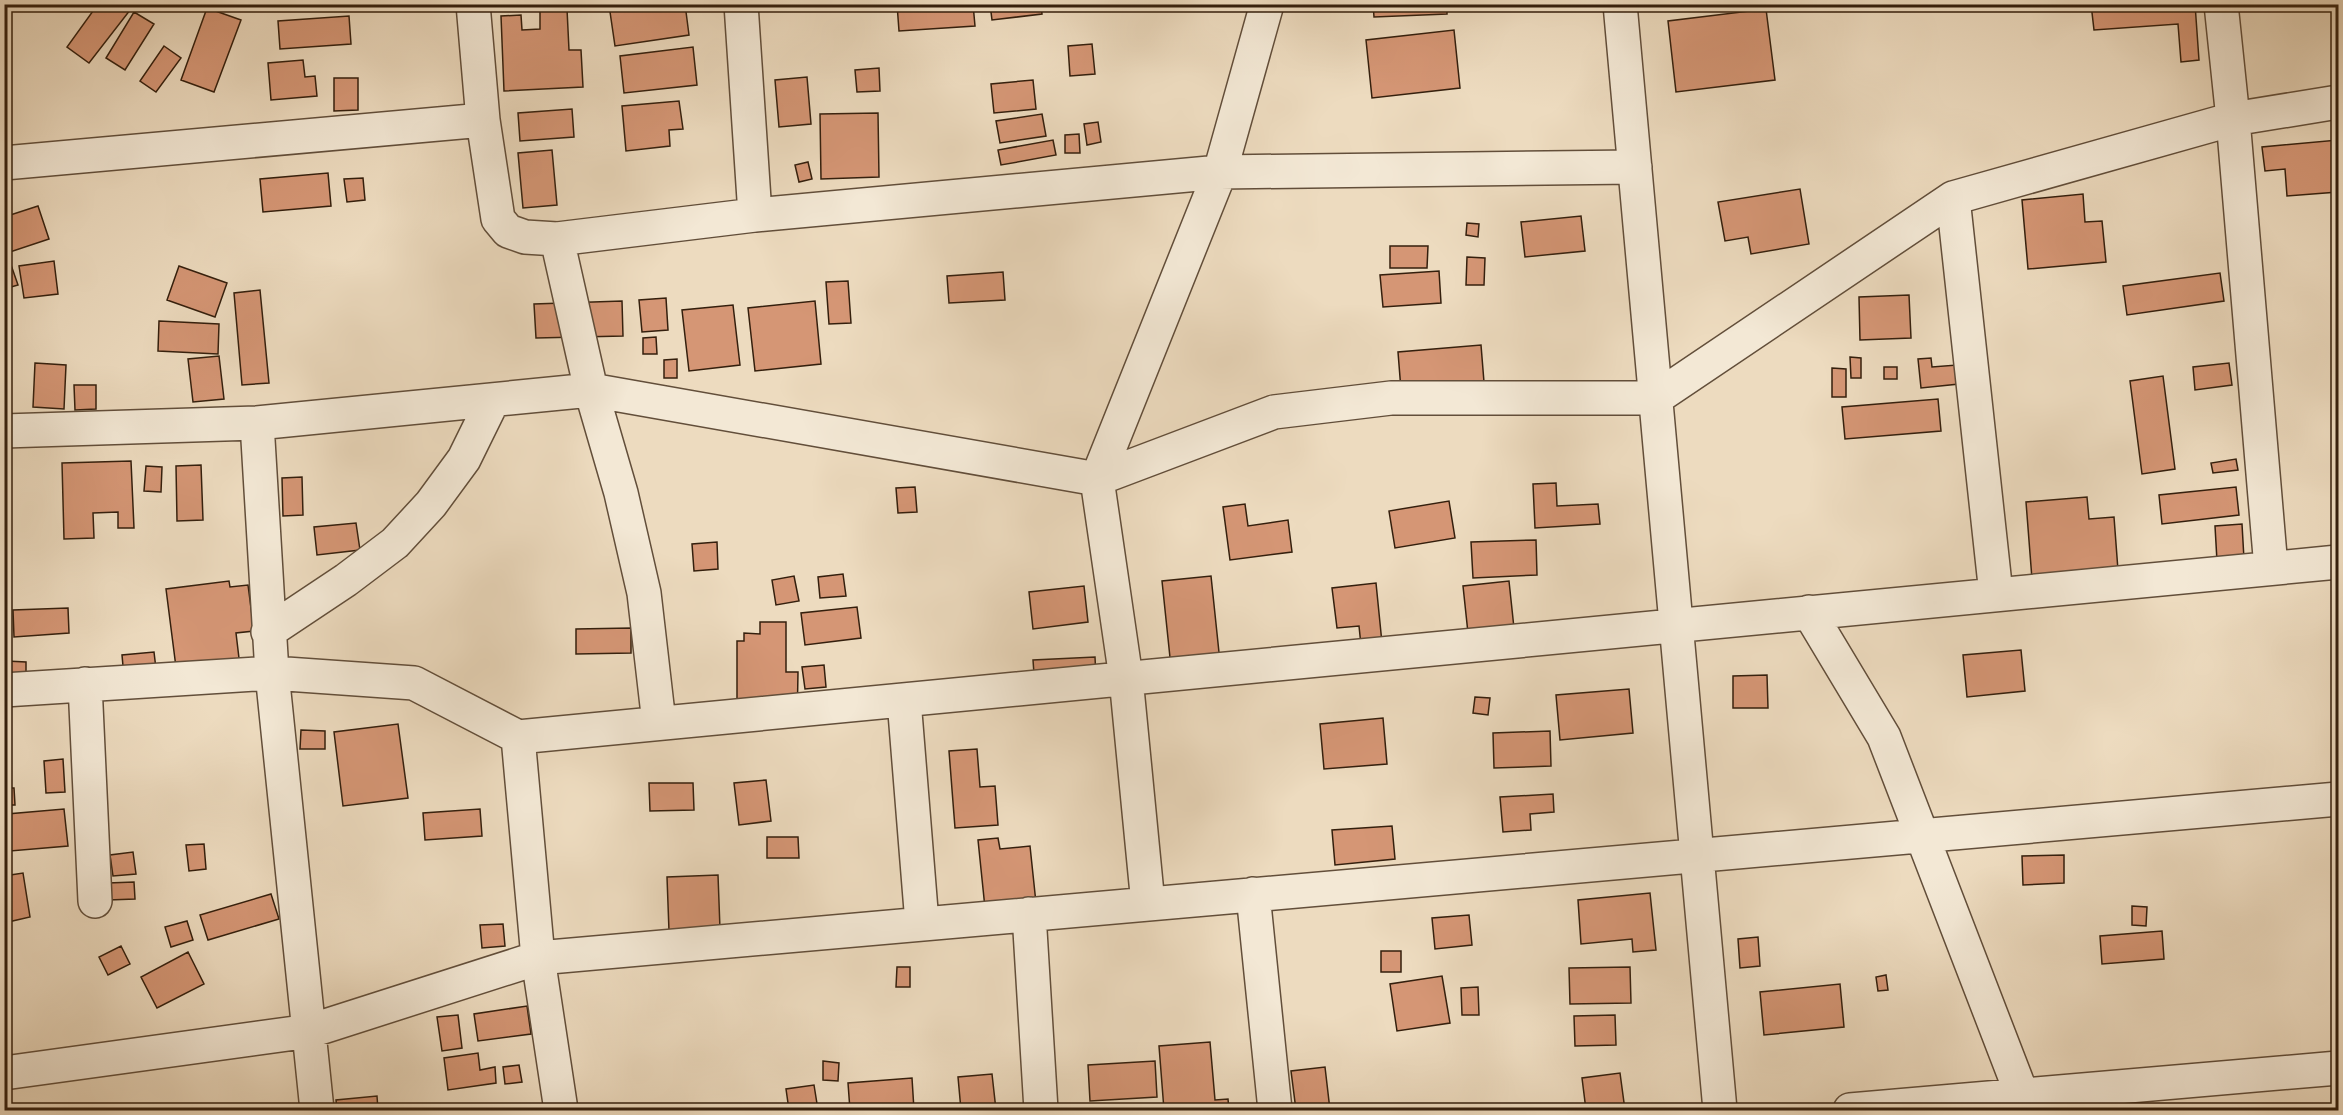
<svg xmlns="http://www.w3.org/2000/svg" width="2343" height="1115" font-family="'Sorts Mill Goudy',serif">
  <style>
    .building { fill: #d59675; stroke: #341f0d; stroke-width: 1.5 }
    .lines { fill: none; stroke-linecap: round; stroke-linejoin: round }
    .minor-casing { stroke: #624e3a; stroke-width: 36 }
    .minor { stroke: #f3e8d5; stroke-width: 33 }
  </style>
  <rect width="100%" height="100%" fill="#eddbbf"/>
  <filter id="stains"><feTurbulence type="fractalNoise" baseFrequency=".00333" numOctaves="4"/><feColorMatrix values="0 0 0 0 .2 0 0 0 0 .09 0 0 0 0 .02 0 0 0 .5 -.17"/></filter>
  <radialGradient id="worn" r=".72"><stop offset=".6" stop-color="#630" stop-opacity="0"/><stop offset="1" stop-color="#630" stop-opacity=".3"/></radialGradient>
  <path class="building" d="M98 4 134 5 89 63 67 47Z
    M353 4H372V9L353 7Z
    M685 4 689 35 615 46 609 5Z
    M897 4H973L975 26 899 31Z
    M990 4H1041L1042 14 992 20Z
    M1373 4H1447V14L1374 17Z
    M2091 4H2195L2199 60 2181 62 2178 24 2094 30Z
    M207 8 241 20 214 92 181 80Z
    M567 9 569 50H581L583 87 504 91 501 16 521 15 522 30 540 29V10Z
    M1766 9 1775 80 1676 92 1668 21Z
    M134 12 154 24 125 70 106 58Z
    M349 16 351 44 280 49 278 21Z
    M1454 30 1460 88 1372 98 1366 40Z
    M1092 44 1095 74 1070 76 1068 46Z
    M164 46 181 58 156 92 140 81Z
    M693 47 697 85 624 93 620 56Z
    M303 60 305 77 315 76 317 96 271 100 268 63Z
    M879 68 880 91 857 92 855 70Z
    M807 77 811 124 779 127 775 80Z
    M334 78H358V110L334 111Z
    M1033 80 1036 109 994 113 991 84Z
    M679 101 683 129 669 130 670 146 626 151 622 106Z
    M572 109 574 137 520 141 518 113Z
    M878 113 879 177 821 179 820 114Z
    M1042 114 1046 136 1000 143 996 121Z
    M1098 122 1101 142 1087 145 1084 124Z
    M1079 134 1080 153H1065V135Z
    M1053 140 1056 155 1001 165 998 150Z
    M2338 140V192L2287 196 2285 169 2265 171 2262 147Z
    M552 150 557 205 523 208 518 153Z
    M808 162 812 179 799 182 795 165Z
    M328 173 331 206 263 212 260 179Z
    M363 178 365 200 347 202 344 179Z
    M1800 189 1809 244 1751 254 1748 237 1725 241 1718 202Z
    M2083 194 2085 222 2102 221 2106 262 2028 269 2022 200Z
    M38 206 49 239 4 254V217Z
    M1581 216 1585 251 1525 257 1521 222Z
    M1467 223 1479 224 1478 237 1466 235Z
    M1390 246H1428L1427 268H1390Z
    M1467 257 1485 258 1484 285H1466Z
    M54 261 58 294 24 298 19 266Z
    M10 262 18 285 4 289V264Z
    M179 266 227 283 215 317 167 300Z
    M1439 271 1441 303 1383 307 1380 275Z
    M1003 272 1005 300 949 303 947 276Z
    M2220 273 2224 301 2127 315 2123 286Z
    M848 281 851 323 829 324 826 282Z
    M260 290 269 383 242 385 234 293Z
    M1909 295 1911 338 1860 340 1859 297Z
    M666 298 668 330 642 332 639 300Z
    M622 301 623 336 536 338 534 304Z
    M815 301 821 364 755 371 748 308Z
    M733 305 740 365 689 371 682 310Z
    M159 321 219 324 218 354 158 351Z
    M656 337 657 354H643V338Z
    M1481 345 1484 382 1401 390 1398 352Z
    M219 356 224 399 193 402 188 359Z
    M1850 357 1861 358V378H1851Z
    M1931 358 1932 367 1957 365 1959 384 1921 388 1918 359Z
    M677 359V378H664V360Z
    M35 363 66 365 64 409 33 407Z
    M2229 363 2232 385 2195 390 2193 367Z
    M1884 367H1897V379H1884Z
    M1832 368 1846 369V397H1832Z
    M2163 376 2175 469 2142 474 2130 381Z
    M74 385H96V409L75 410Z
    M1938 399 1941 431 1845 439 1842 407Z
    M2236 459 2238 470 2213 473 2211 463Z
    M131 461 134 528H118V512L93 513 94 538 64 539 62 463Z
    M201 465 203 520 177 521 176 466Z
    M146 466 162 467 161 492 144 491Z
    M302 477 303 515 283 516 282 478Z
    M1556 483 1557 506 1598 504 1600 524 1535 528 1533 484Z
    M915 487 917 512 898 513 896 488Z
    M2236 487 2239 515 2162 524 2159 495Z
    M2087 497 2089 519 2114 517 2120 597 2034 605 2026 502Z
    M1449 501 1455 538 1395 548 1389 511Z
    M1245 504 1248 526 1288 520 1292 552 1230 560 1223 507Z
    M356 523 360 550 317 555 314 527Z
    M2242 524 2244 559 2217 561 2215 526Z
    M1536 540 1537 575 1473 578 1471 542Z
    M717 542 718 569 694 571 692 544Z
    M843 574 846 596 820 598 818 577Z
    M794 576 799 601 776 605 772 580Z
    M1211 576 1220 662 1171 667 1162 581Z
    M229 581 230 587 248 585 254 631 236 633 241 675 178 683 166 589Z
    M1509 581 1516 647 1470 652 1463 586Z
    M1376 583 1383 653 1362 655 1359 626 1337 628 1332 588Z
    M1084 586 1088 622 1033 629 1029 592Z
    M857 607 861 638 805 645 801 613Z
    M68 608 69 633 14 637 13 610Z
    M760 622H786V672H798L797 727H737V641H744V633L760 634Z
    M631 628V653L576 654V629Z
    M2021 650 2025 691 1967 697 1963 655Z
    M154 652 159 694 123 666 122 655Z
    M1095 657 1097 698 1036 702 1033 660Z
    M6 661 26 662V696H6Z
    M824 665 826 687 805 689 802 667Z
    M1767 675 1768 708H1733V676Z
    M1629 689 1633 733 1560 740 1556 695Z
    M1475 697 1490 698 1488 715 1473 713Z
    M1383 718 1387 764 1324 769 1320 724Z
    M398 724 408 798 343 806 334 732Z
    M301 730 325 731V749H300Z
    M1550 731 1551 766 1494 768 1493 733Z
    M977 749 980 787 995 786 998 825 955 828 949 751Z
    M63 759 65 792 46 793 44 761Z
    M766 780 771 821 739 825 734 783Z
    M649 783H693L694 810 650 811Z
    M4 788H14L15 805H4Z
    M1553 794 1554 812 1530 814 1531 830 1503 832 1500 797Z
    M64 809 68 846 10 851 7 814Z
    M480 809 482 836 425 840 423 813Z
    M1392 826 1395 859 1335 865 1332 830Z
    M767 837H798L799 858H767Z
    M998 838 1000 849 1030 846 1036 903 985 908 978 840Z
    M204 844 206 869 189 871 186 845Z
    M133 852 136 874 113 876 110 855Z
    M2064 855V883L2023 885 2022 856Z
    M23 873 30 917 8 922 4 904V876Z
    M718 875 720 929 669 931 667 877Z
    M134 882 135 899 108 900V883Z
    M1650 893 1656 950 1633 952 1632 939 1581 944 1578 900Z
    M271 894 279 919 208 940 200 915Z
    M2132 906 2147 907 2146 926 2132 925Z
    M1469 915 1472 945 1435 949 1432 918Z
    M187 921 193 940 171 947 165 927Z
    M503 924 505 946 482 948 480 925Z
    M2162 931 2164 959 2102 964 2100 936Z
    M1758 937 1760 966 1740 968 1738 939Z
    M121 946 130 964 108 975 99 957Z
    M1381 951H1401V972H1381Z
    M188 952 204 984 157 1008 141 977Z
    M897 967H910V987H896Z
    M1630 967 1631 1003 1570 1004 1569 968Z
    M1886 975 1888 990 1878 991 1876 977Z
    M1442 976 1450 1023 1397 1031 1390 984Z
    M1840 984 1844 1027 1764 1035 1760 992Z
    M1478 987 1479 1015H1462L1461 988Z
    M527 1006 531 1034 478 1041 474 1014Z
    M458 1015 462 1048 442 1051 437 1017Z
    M1615 1015 1616 1045 1575 1046 1574 1016Z
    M1210 1042 1215 1100 1228 1099 1229 1110H1164L1159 1046Z
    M478 1053 480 1070 495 1067 496 1083 448 1090 444 1058Z
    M823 1061 839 1063 838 1081 823 1080Z
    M1155 1061 1157 1097 1090 1101 1088 1065Z
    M519 1065 522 1082 505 1084 503 1067Z
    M1325 1067 1330 1110H1296L1291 1071Z
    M1620 1073 1625 1110H1586L1582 1078Z
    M992 1074 996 1110H961L958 1077Z
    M912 1078 914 1110H850L848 1083Z
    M814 1085 818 1110H789L786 1089Z
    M377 1096 378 1110H337L336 1100Z"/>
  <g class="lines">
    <g class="minor-casing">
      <path id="minor" d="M473 4 483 120
        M741 4 755 215
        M1620 4 1720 1110
        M2221 4 2233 119 2271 568
        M4 163 483 120 498 219 508 231 525 237 557 239 755 215 1220 172 1635 167
        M1953 198 1996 594
        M557 239 591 390 621 493 644 593 659 723
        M257 423 272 673 317 1110
        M4 431 257 423 591 390 1097 479 1274 412 1391 398H1656L1953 198 2233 119 2338 102
        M1809 612 1884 737 2022 1095
        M268 632 346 580 395 543 431 504 464 459 493 400
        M85 684 95 901
        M4 690 272 673 414 683 518 737 2338 562
        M904 700 922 923
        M518 737 538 958 561 1110
        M1253 894 1275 1110
        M1148 904 1126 678 1097 479 1220 172 1267 4
        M1029 914 1041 1110
        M4 1073 310 1031 538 958 2338 799
        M1850 1110 2338 1068"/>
    </g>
    <use href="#minor" class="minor"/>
  </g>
  <rect width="2343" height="1115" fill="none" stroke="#eddbbf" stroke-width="24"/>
  <rect x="6" y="6" width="2331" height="1103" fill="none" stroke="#341f0d" stroke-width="3"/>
  <rect x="12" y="12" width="2319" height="1091" fill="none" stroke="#341f0d" stroke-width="1.5"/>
  <rect width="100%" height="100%" filter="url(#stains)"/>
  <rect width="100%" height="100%" fill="url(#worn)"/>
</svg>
